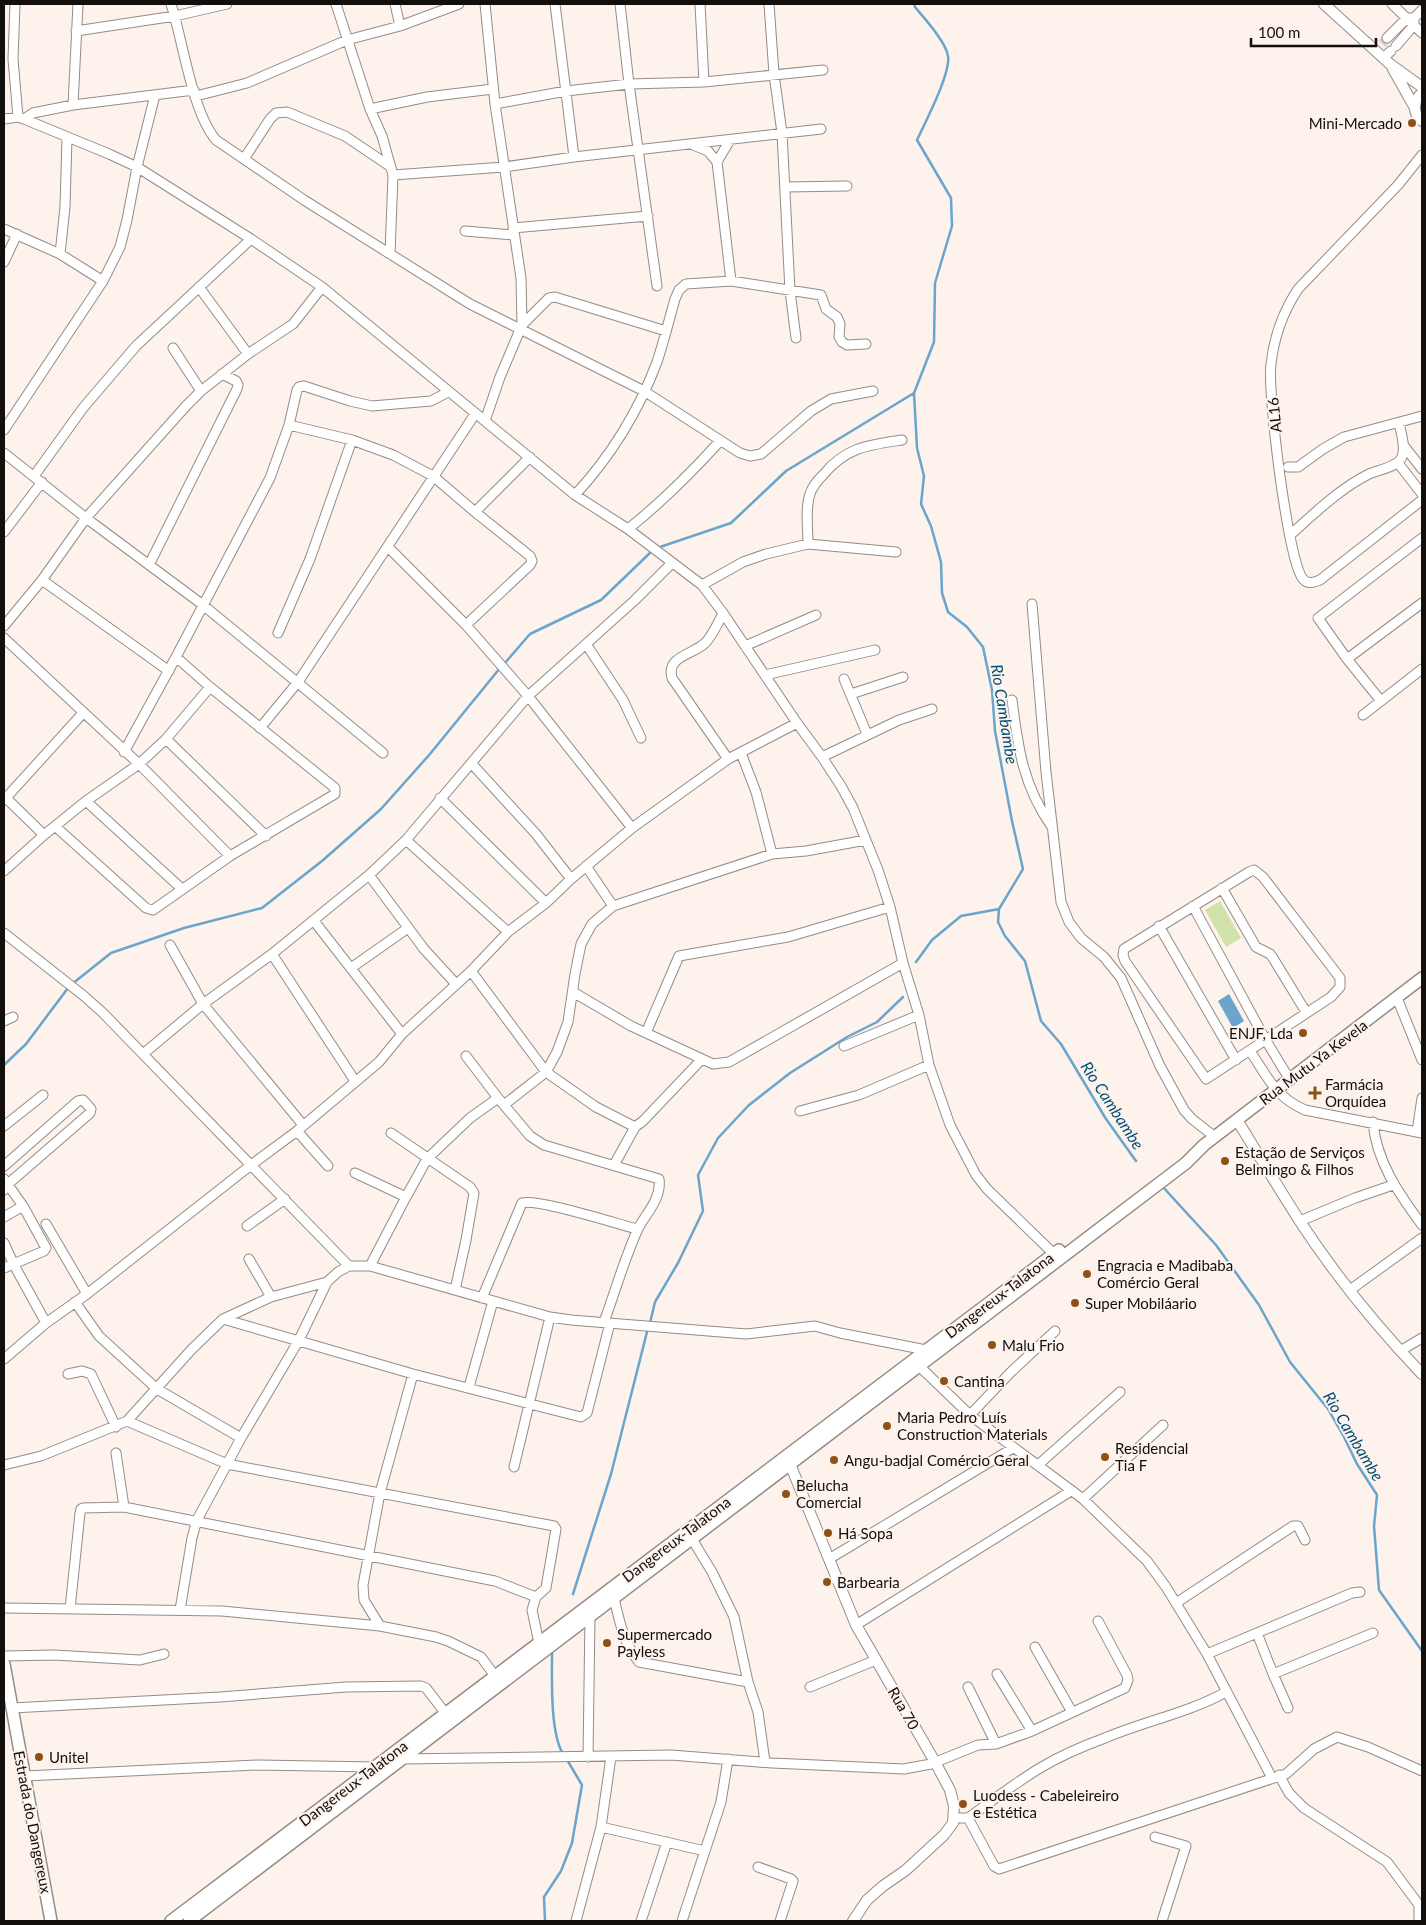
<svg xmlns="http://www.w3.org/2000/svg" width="1426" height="1925" font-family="Lato,sans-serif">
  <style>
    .green { fill: #d2e2ab }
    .water { fill: #69a5cd }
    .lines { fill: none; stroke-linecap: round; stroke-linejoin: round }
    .stream { stroke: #69a5cd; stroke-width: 2.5 }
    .minor-tunnel { stroke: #dad0cb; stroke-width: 9; stroke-dasharray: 9 4.5; stroke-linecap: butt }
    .minor-casing { stroke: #958c86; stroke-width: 11 }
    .tertiary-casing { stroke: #958c86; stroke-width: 12 }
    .secondary-casing { stroke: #958c86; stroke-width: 14 }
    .minor { stroke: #fff; stroke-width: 9 }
    .tertiary { stroke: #fff; stroke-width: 10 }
    .secondary { stroke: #fff; stroke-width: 11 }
    .poi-dot { fill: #8f5215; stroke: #fdf2ec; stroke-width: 2 }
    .labels { text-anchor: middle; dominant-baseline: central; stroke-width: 4; stroke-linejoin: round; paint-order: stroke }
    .poi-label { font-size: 15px; fill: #120f0d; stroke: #fdf2ec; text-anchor: start }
    .street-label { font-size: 15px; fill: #120f0d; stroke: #fdf2ec }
    .water-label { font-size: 16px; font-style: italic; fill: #004f75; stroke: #fdf2ec }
  </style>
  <rect width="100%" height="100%" fill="#fdf2ec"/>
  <path class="green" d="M1220 901 1241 938 1226 947 1205 910Z"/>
  <path class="water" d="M1229 994 1244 1021 1233 1028 1218 1001Z"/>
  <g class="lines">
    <path class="stream" d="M914 4 915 7C924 18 946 42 948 56 951 73 925 123 917 140L951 198 952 226 935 283 934 342 914 393 917 448 924 476 921 504 931 526 941 562 942 593 948 612 967 627 983 647 992 690 995 731 1012 821 1023 869 999 909 998 922 1005 936 1025 961 1041 1021 1061 1044 1106 1119 1136 1161
      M657 548 731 523 786 471 914 393
      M504 664 530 634 601 600 652 551
      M916 962 932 940 961 916 999 909
      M72 984 111 953 184 928 262 908 322 861 381 809 430 754 500 668
      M4 1065 26 1044 68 988
      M1162 1186 1216 1245 1259 1305 1290 1362 1328 1409 1344 1437 1357 1464 1377 1495 1374 1526 1379 1590 1422 1651
      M650 1323 655 1302 678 1263 703 1211 698 1175 718 1138 749 1105 790 1073 847 1037 877 1022 903 997
      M573 1594 611 1474 648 1328
      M552 1654C552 1681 550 1732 563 1754
      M545 1921 544 1897 561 1871 572 1843 582 1785 566 1758"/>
    <path class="minor-tunnel" d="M1382 44 1387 38"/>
    <g class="minor-casing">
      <path id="minor" d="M15 4 13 59 18 117
        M171 4C183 41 192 112 216 140L304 200 470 304 644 391 740 453 750 456 761 454 811 411 831 399 873 391
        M336 4 370 109 382 136 393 175 390 254
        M395 4 400 26
        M555 4 574 157
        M620 4 629 84 657 286
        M700 4 704 82
        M769 4 774 74 782 133 790 291 796 338
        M1392 4 1422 33
        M76 31 175 16 227 4
        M1387 38 1407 18H1411
        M1396 46 1414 25V18L1422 10
        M1383 58 1391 51
        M196 96 247 83 347 40 400 26 459 4
        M495 104 566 91 629 84 704 82 823 70
        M73 105 78 4
        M370 109 427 97 493 89
        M4 119 18 117 24 119 109 154 137 167 251 239 322 287 575 495 628 529 702 585 723 613 797 723 822 757 841 786 853 808 878 870 890 907 903 963 919 1015 929 1065 950 1125 976 1175 987 1189 1054 1254
        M24 119 33 113 73 105 194 90
        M730 140 717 162 731 281
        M693 145 708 151 717 162
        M1422 155 1398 185 1298 289C1283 312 1274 336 1271 364 1267 391 1288 562 1303 579 1308 585 1314 582 1320 580L1422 500
        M244 159 270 119 276 113 287 112 345 136 391 167
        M393 175 504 167 574 157 821 129
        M786 187 847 186
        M513 228 648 216
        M4 229 60 254 103 281
        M465 231 514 235
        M60 254 65 207 67 138
        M4 262 17 234
        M199 287 248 354
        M522 325 549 298 555 297 666 331
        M173 348 201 391
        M485 421 500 377 522 325 521 278 495 104 485 4
        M289 425 352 440 393 455 433 476 475 512 530 556 532 561 530 565 466 625
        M4 430 103 281 120 247 127 220 137 167 155 95
        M1404 446 1422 469
        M4 453 86 518 203 605 383 753
        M1398 463 1422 494
        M1288 467H1298L1323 449 1344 437 1422 416
        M34 476 83 408 136 346 251 239
        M575 495C610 457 639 410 657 362 664 341 669 320 675 299L679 290 686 284 731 281 821 295 826 309 837 317 840 324 839 337 842 342 847 345 866 344
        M475 512 530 457
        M628 529C662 502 691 473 720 441
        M4 532 42 482
        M1290 535C1315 513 1339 489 1369 474 1378 470 1398 467 1402 457 1406 447 1401 433 1399 423
        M808 544C808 529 805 509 810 494 812 487 818 480 823 475 846 447 868 445 902 440
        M388 547 466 625 528 696 632 828
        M149 565 237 389 238 385 236 381 222 374
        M42 580 169 671
        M702 585 743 562 766 554 808 544 896 552
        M1032 604 1046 772 1061 902 1069 922 1081 938 1104 957 1121 978 1160 1066 1184 1110 1192 1119 1215 1137
        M723 613C718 623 712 637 704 644 691 655 666 657 672 678L728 759
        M4 626 42 580 86 518 186 406 201 391 248 354 293 324 322 287
        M278 633 310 559 352 440
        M4 638 139 764 230 856
        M586 644 623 700 641 738
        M745 646 816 615
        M1347 659 1422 603
        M765 675 875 650
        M844 679 867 734
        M851 694 903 677
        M1012 700C1018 748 1023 786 1052 827
        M1381 701 1347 659 1318 618 1422 538
        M1363 715 1422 669
        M260 728 298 682 475 414
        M166 739 266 836
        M124 752 176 657 270 478 289 425 297 390 299 387 304 386 350 401 372 406 431 401 448 392
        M741 753 756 792 772 854
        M822 757 899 720 932 709
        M472 764 536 834 571 879
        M4 796 44 835
        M440 798 546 903
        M4 800 83 713
        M86 801 182 889
        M56 827 146 908 153 910 230 856 335 794V788L210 687 176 657
        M406 840 508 932
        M586 866 613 906
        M1254 870 1263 877 1340 978V987L1331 997 1206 1079 1125 961 1123 955 1124 949 1249 872Z
        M4 871 44 835 86 801 139 764 166 739 210 687
        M369 875 424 949 456 984
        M1222 888 1256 947 1270 954 1273 958 1306 1012
        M1193 906 1265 1039 1290 1080
        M314 921 402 1034
        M1159 926 1236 1060
        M4 933 84 996 103 1013 349 1266
        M170 945 203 1004 303 1125
        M272 954 355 1081
        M351 968 408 928
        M471 971 546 1072 596 1107 635 1127 643 1121 702 1059
        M573 992 631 1026 713 1064 729 1062 903 963
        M1397 998 1422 1060
        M4 1021 13 1017
        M646 1033 679 956 788 937 890 907
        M844 1046 919 1015
        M1250 1051C1267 1076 1275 1097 1305 1110L1422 1133
        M143 1054 203 1004 272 954 369 875 406 840 528 696 635 600 672 563
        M466 1056 498 1098
        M504 1105 530 1136 544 1145 659 1179C662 1200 644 1215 637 1231 624 1260 615 1292 604 1322
        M800 1111 859 1095 929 1065
        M1373 1122C1376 1161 1399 1194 1422 1225
        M4 1126 43 1095
        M297 1131 328 1166
        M1417 1132 1422 1098
        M391 1133 470 1187 474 1193 466 1240 455 1290
        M614 1165 635 1127
        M4 1166 78 1101 83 1100 91 1109 90 1113 8 1184 4 1190
        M355 1173 406 1197
        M4 1179 23 1206 46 1248 44 1251 4 1268
        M4 1217 23 1206
        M1300 1221 1355 1198 1393 1185
        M46 1224 87 1294
        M247 1226 285 1199
        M4 1243 14 1265 46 1323
        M249 1259 271 1297
        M370 1266 550 1317 571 1320 746 1334 815 1326 840 1333 926 1350
        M1350 1290 1422 1238
        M482 1298 522 1203C537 1198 617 1224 637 1229
        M75 1302 99 1336 157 1389 241 1438
        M223 1319 413 1374 581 1417 587 1413 610 1323
        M1400 1351 1422 1338
        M4 1359 46 1323 87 1294 251 1165 297 1131 379 1062 402 1034 471 971 508 932 546 903 571 879 632 828 728 759 797 723
        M919 1366 970 1415 1083 1499 1147 1561 1166 1587 1207 1654 1272 1778
        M68 1374 82 1371 91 1374 116 1427
        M469 1387 493 1301
        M970 1415 1011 1372 1055 1331
        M127 1421 227 1464 554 1526 556 1529 546 1588 536 1597 532 1610 539 1643
        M116 1453 124 1507
        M4 1465 41 1456 127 1421 192 1349 223 1319 271 1297 327 1282 338 1272 349 1266H370L406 1197 427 1159 470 1118 498 1098 504 1105 546 1072 557 1052 568 1022 575 974 581 944 592 924 613 906 772 854 806 851 866 840
        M1038 1465 1120 1392
        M514 1467 550 1317
        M1083 1499 1163 1425
        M692 1539 712 1572 734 1617 748 1682 758 1712 765 1762
        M829 1559 1013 1448
        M614 1598C619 1620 624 1644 639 1662L748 1682
        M1176 1603 1293 1526H1298L1305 1540
        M4 1608 222 1611 380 1626 436 1637 448 1641 481 1657 495 1676
        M70 1609 80 1513 81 1509 83 1508 124 1507 495 1581 536 1597
        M180 1610 192 1538 197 1520 241 1438 299 1340 327 1282
        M856 1625 1071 1491
        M380 1626 364 1600 363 1585 380 1493 413 1374
        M1257 1633 1273 1674 1288 1708
        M1035 1647 1072 1712
        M1207 1654 1352 1593 1360 1592
        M4 1656 54 1655 140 1660 164 1654
        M997 1674 1032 1731
        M1273 1674 1373 1633
        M810 1687 876 1660
        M968 1687 996 1744
        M12 1708 220 1697 346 1687 421 1686 426 1688 446 1714
        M588 1757 590 1616
        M401 1759 671 1755 772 1763 904 1769 931 1764 978 1745 996 1744 1032 1731 1125 1688 1128 1680 1127 1675 1098 1621
        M1279 1775 1289 1793 1304 1808 1387 1862 1419 1905V1921
        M25 1776 258 1765 375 1767
        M955 1818H968C992 1801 1015 1783 1040 1768 1060 1756 1083 1746 1105 1738 1145 1721 1188 1713 1226 1692
        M968 1818 994 1866 999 1869 1286 1774 1314 1749 1337 1737 1368 1747 1422 1771
        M601 1827 705 1851
        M1155 1837 1186 1846 1162 1921
        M758 1867 791 1879 793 1881 780 1921
        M576 1921 601 1827 611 1757
        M641 1921 667 1842
        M682 1921 721 1802 728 1759"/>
    </g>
    <g class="tertiary-casing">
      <path id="tertiary" d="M1324 4 1390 64 1422 87
        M1393 69 1415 108
        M1422 93C1413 101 1412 113 1422 121
        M1237 1120C1258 1154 1278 1187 1299 1220 1335 1275 1377 1327 1422 1374
        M790 1464 856 1625 935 1762 950 1790 954 1806 953 1823 944 1835 906 1870 883 1886 867 1900 853 1921"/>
    </g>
    <g class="secondary-casing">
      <path id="secondary" d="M4 1664 51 1921
        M171 1921 1059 1250
        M189 1921 1186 1163 1204 1145 1422 978"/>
    </g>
    <use href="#minor" class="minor"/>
    <use href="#tertiary" class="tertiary"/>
    <use href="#secondary" class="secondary"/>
  </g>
  <g class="poi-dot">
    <circle cx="1412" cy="123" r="5"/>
    <circle cx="1303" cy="1033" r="5"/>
    <path d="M1312.5 1085.5h5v5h5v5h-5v5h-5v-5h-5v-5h5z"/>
    <circle cx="1225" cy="1161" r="5"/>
    <circle cx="1087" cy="1274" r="5"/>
    <circle cx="1075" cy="1303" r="5"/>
    <circle cx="992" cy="1345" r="5"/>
    <circle cx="944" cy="1381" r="5"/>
    <circle cx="887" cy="1426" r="5"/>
    <circle cx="1105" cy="1457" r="5"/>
    <circle cx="834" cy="1460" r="5"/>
    <circle cx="786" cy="1494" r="5"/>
    <circle cx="828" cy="1533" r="5"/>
    <circle cx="827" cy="1582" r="5"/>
    <circle cx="607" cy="1643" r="5"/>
    <circle cx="39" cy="1757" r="5"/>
    <circle cx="963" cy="1804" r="5"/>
  </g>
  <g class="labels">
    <g class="poi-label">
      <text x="1402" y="123" text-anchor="end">Mini-Mercado</text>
      <text x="1293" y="1033" text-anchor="end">ENJF, Lda</text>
      <text x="1325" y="1084">Farmácia<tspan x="1325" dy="17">Orquídea</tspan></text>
      <text x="1235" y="1152">Estação de Serviços<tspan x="1235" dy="17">Belmingo &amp; Filhos</tspan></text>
      <text x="1097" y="1265">Engracia e Madibaba<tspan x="1097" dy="17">Comércio Geral</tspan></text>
      <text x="1085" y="1303">Super Mobiláario</text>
      <text x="1002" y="1345">Malu Frio</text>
      <text x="954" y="1381">Cantina</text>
      <text x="897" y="1417">Maria Pedro Luís<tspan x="897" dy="17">Construction Materials</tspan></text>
      <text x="1115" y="1448">Residencial<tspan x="1115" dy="17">Tia F</tspan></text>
      <text x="844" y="1460">Angu-badjal Comércio Geral</text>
      <text x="796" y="1485">Belucha<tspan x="796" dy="17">Comercial</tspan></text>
      <text x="838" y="1533">Há Sopa</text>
      <text x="837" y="1582">Barbearia</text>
      <text x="617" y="1634">Supermercado<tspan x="617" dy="17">Payless</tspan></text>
      <text x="49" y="1757">Unitel</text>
      <text x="973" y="1795">Luodess - Cabeleireiro<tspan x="973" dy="17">e Estética</tspan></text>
    </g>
    <g class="street-label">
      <text transform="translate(1274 415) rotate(-96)">AL16</text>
      <text transform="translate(1313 1062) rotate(-37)">Rua Mutu Ya Kevela</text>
      <text transform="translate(999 1295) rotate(-37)">Dangereux-Talatona</text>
      <text transform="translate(676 1539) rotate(-37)">Dangereux-Talatona</text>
      <text transform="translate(904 1708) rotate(60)">Rua 70</text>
      <text transform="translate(353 1783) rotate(-37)">Dangereux-Talatona</text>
      <text transform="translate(33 1822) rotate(79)">Estrada do Dangereux</text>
    </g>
    <g class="water-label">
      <text transform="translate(1005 714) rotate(81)">Rio Cambambe</text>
      <text transform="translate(1113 1105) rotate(57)">Rio Cambambe</text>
      <text transform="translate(1354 1436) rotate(59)">Rio Cambambe</text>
    </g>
  </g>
  <rect width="1426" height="1925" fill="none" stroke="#120f0d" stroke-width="10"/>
  <path d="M1251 38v8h125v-8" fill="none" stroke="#120f0d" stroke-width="2.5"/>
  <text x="1258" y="38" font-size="15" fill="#120f0d" stroke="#fdf2ec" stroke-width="4" paint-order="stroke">100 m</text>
</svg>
